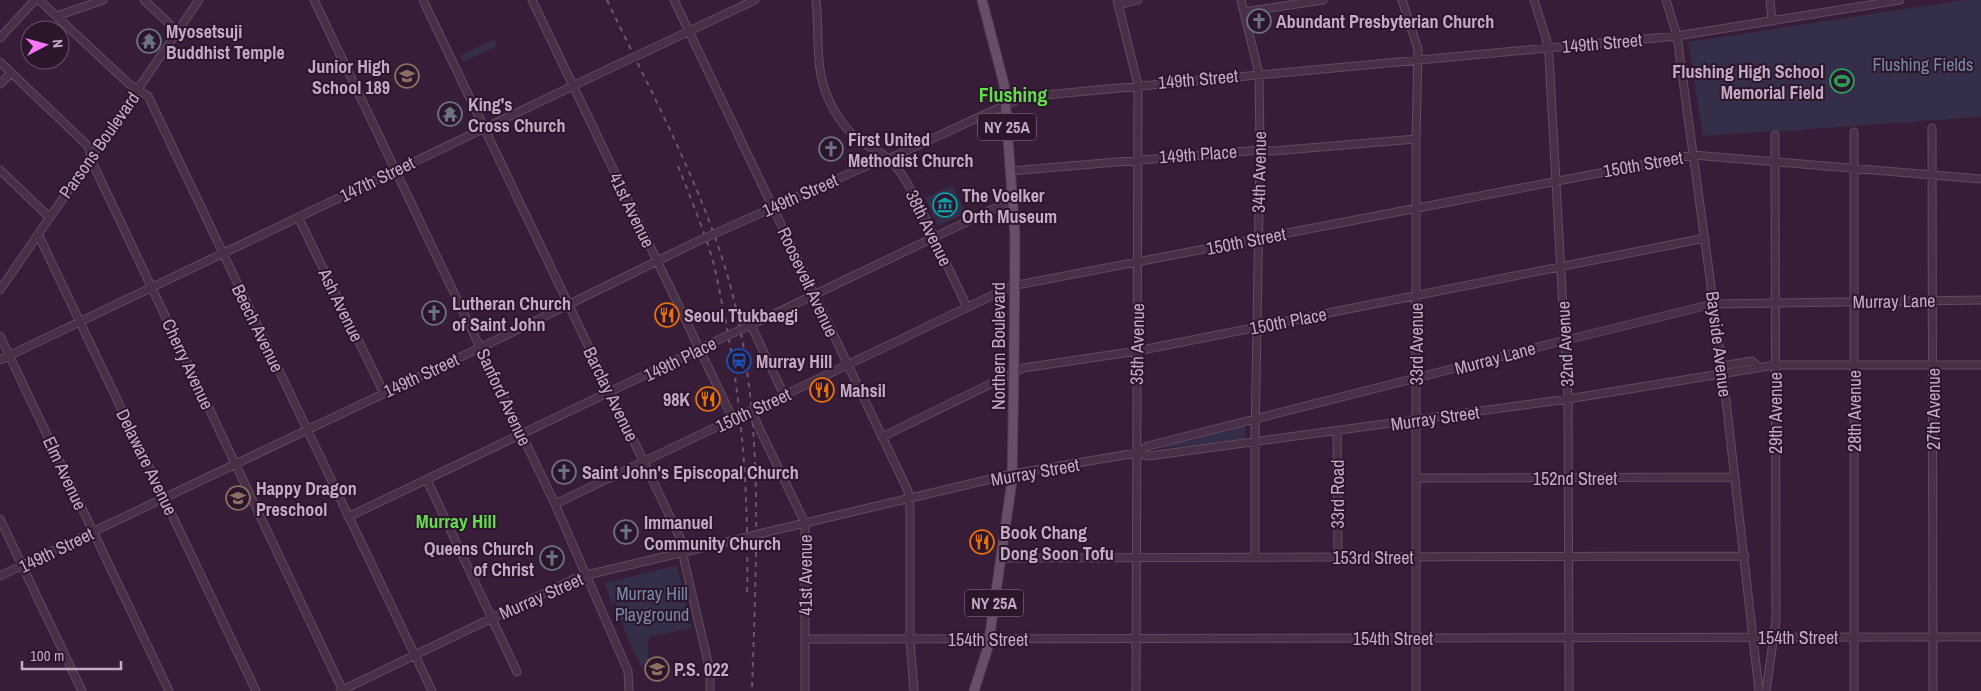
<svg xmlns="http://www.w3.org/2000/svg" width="1981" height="691" font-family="'Archivo Narrow',sans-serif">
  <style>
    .green { fill: #352e49 }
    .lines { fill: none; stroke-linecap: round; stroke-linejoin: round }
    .minor-casing { stroke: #634b62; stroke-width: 9 }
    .major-casing { stroke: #513a51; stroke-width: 11 }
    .minor { stroke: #483047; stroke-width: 7 }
    .major { stroke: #684e68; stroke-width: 9 }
    .rail { stroke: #715371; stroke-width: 2; stroke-dasharray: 5 5; stroke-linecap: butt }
    .minor-bridge-casing { stroke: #634b62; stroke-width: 9; stroke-linecap: butt }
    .minor-bridge { stroke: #483047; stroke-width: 7 }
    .labels { text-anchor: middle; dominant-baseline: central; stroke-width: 4; stroke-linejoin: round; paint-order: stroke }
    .shield { fill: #2c162b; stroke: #977e96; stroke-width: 1 }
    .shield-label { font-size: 16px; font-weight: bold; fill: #c5aac4 }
    .poi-label { font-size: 18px; font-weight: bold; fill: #c5aac4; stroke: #2c162b; text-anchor: start }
    .street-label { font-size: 18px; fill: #c5aac4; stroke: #2c162b }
    .park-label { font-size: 18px; fill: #7888a7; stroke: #2c162b }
    .neighbourhood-label { font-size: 19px; font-weight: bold; fill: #62dd4d; stroke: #2c162b }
    .quarter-label { font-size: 20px; font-weight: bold; fill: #62dd4d; stroke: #2c162b }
  </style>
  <rect width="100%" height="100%" fill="#371d37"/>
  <path class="green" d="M1963 0H1981V117L1796 130 1775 133 1774 131 1703 136 1688 42Z
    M494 39 497 46 463 62 460 56Z
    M952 185 966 213 938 226 925 198Z
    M1242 425 1246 428V437L1243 439 1147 450V449Z
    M677 565 691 628 650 637 648 641 649 666H641C630 644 621 625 616 602L611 603 605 583Z"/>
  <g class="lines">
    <g class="minor-casing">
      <path id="minor" d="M39 0 129 84 148 96 432 691
        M144 0 177 31
        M314 0 555 504 628 671 629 691
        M423 0 683 544 684 560 710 671V691
        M532 0 733 419 555 504
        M674 0 908 491 910 508V640L914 691
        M816 0C820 34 814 66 828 98 836 116 847 132 863 143 871 148 881 152 889 159 908 177 925 217 936 242 946 264 957 285 967 307
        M1117 0 1138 85 1136 691
        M1241 0 1259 74 1260 150 1255 442V557
        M1402 0 1418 49 1416 139V691
        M1534 0 1546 38 1549 56 1568 399 1569 691
        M1666 0 1677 36 1723 374 1759 691
        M1770 0 1772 21
        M1118 5 1138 0
        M1244 12 1323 0
        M57 16 103 0
        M0 38 35 0
        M643 53 755 0
        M0 62 88 146 94 166 343 691
        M0 84 11 73
        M1932 128 1933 691
        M0 170 49 217
        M1010 171 1260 150 1273 151 1416 139
        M298 217 384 393
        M716 233 873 163 888 159 1023 97 1677 36 1900 0
        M38 234 256 691
        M0 290 199 0
        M751 325 784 395
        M747 327 1012 200
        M0 336 169 691
        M0 360 623 62
        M1722 366 1752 361 1759 368
        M772 401 1012 286 1693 155 1981 179
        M1337 431 1338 557
        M761 432 805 523V691
        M882 437 1023 368 1137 351 1705 238
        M1136 453 1148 446 1566 340 1713 304 1981 300
        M1416 478 1735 477
        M427 480 517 672
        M348 517 722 338
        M0 519 82 691
        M767 532 1012 474 1136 453 1149 456 1568 399 1775 365H1981
        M1000 558 1745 556
        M0 576 488 344 698 241
        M805 639 1981 637
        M340 691 578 577 731 541
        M1766 691 1776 621 1775 135
        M1854 691V132"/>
    </g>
    <g class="major-casing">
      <path id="major" d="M974 691 988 647 1012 481 1014 364 1015 235 1004 84 982 0"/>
    </g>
    <use href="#minor" class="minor"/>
    <use href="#major" class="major"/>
    <path class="rail" d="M607 0C651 93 706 192 732 292 765 423 756 558 752 691
      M678 166C689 194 701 223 710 251 717 273 720 296 725 318 743 409 749 504 747 597"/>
    <g class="minor-bridge-casing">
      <path id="minor-bridge" d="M623 62 643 53
        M698 241 716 233
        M722 338 747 327
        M751 410 761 432
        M733 419 772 401
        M731 541 767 532"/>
    </g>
    <use href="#minor-bridge" class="minor-bridge"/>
  </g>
  <defs>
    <g id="church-ring" transform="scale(1.25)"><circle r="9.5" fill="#2c162b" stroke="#6b7280" stroke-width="1.5"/><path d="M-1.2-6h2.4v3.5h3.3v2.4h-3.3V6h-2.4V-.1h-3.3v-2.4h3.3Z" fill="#6b7280"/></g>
    <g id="temple-ring" transform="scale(1.25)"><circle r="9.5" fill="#2c162b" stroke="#6b7280" stroke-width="1.5"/><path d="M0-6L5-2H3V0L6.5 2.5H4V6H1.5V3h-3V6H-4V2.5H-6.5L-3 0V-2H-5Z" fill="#6b7280"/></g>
    <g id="school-ring" transform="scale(1.25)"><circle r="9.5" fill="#2c162b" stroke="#8d6e63" stroke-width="1.5"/><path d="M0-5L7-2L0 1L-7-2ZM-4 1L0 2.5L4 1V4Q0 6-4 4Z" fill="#8d6e63"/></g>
    <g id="stadium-ring" transform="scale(1.25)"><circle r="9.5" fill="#2c162b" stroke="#2e9e5b" stroke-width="1.5"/><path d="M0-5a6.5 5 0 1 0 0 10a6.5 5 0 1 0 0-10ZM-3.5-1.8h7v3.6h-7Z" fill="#2e9e5b"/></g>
    <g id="museum-ring" transform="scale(1.25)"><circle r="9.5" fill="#2c162b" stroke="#0f9aa8" stroke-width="1.5"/><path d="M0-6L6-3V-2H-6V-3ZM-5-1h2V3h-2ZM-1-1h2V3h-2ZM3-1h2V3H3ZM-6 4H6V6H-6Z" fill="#0f9aa8"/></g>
    <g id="restaurant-ring" transform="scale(1.25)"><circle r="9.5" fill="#2c162b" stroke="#e8710a" stroke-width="1.5"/><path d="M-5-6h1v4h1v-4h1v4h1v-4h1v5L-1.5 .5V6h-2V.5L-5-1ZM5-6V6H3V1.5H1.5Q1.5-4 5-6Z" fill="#e8710a"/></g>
    <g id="station-ring" transform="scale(1.25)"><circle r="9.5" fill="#2c162b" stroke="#1a4fb4" stroke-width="1.5"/><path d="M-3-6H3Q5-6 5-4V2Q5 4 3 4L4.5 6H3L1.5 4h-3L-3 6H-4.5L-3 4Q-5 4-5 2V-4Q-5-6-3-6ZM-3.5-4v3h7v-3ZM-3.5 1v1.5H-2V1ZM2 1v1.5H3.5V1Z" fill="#1a4fb4"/></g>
  </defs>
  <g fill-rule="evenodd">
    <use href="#church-ring" x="1259" y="21"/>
    <use href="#temple-ring" x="149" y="41"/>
    <use href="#school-ring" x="407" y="76"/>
    <use href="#stadium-ring" x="1842" y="81"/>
    <use href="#temple-ring" x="450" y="114"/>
    <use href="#church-ring" x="831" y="149"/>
    <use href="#museum-ring" x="945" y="205"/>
    <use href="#church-ring" x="434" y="313"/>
    <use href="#restaurant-ring" x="667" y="315"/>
    <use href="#station-ring" x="739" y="361"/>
    <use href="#restaurant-ring" x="822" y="390"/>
    <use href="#restaurant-ring" x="708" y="399"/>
    <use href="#church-ring" x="564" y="472"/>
    <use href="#school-ring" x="238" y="498"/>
    <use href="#church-ring" x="626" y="532"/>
    <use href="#restaurant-ring" x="982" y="542"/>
    <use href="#church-ring" x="552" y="558"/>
    <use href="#school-ring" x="657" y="669"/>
  </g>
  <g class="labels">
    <g class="shield">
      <rect x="978" y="113.5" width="58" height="27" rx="4"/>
      <rect x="965" y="589.5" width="58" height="27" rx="4"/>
    </g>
    <g class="shield-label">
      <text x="1007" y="127">NY 25A</text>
      <text x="994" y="603">NY 25A</text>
    </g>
    <g class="poi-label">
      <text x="1276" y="21">Abundant Presbyterian Church</text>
      <text x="166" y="31">Myosetsuji<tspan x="166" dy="21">Buddhist Temple</tspan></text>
      <text x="390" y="66" text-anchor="end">Junior High<tspan x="390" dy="21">School 189</tspan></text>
      <text x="1824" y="71" text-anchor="end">Flushing High School<tspan x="1824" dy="21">Memorial Field</tspan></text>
      <text x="468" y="104">King's<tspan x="468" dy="21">Cross Church</tspan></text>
      <text x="848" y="139">First United<tspan x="848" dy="21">Methodist Church</tspan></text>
      <text x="962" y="195">The Voelker<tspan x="962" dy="21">Orth Museum</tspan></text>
      <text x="452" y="303">Lutheran Church<tspan x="452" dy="21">of Saint John</tspan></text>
      <text x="684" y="315">Seoul Ttukbaegi</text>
      <text x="756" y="361">Murray Hill</text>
      <text x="840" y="390">Mahsil</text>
      <text x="690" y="399" text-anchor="end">98K</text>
      <text x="582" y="472">Saint John's Episcopal Church</text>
      <text x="256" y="488">Happy Dragon<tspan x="256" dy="21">Preschool</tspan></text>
      <text x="644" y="522">Immanuel<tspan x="644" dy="21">Community Church</tspan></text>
      <text x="1000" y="532">Book Chang<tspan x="1000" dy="21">Dong Soon Tofu</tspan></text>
      <text x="534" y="548" text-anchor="end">Queens Church<tspan x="534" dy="21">of Christ</tspan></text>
      <text x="674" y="669">P.S. 022</text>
    </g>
    <g class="street-label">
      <text transform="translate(1602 43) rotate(-5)">149th Street</text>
      <text transform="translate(1198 79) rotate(-5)">149th Street</text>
      <text transform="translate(99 145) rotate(-55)">Parsons Boulevard</text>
      <text transform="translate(1198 154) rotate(-4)">149th Place</text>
      <text transform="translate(1643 164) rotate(-10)">150th Street</text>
      <text transform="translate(1259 172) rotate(-89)">34th Avenue</text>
      <text transform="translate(377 179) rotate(-26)">147th Street</text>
      <text transform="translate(800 195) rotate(-24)">149th Street</text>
      <text transform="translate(632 210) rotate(64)">41st Avenue</text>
      <text transform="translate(929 228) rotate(64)">38th Avenue</text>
      <text transform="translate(1246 241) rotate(-11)">150th Street</text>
      <text transform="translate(808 282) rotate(65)">Roosevelt Avenue</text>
      <text transform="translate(1894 301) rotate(-1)">Murray Lane</text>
      <text transform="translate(341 305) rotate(64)">Ash Avenue</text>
      <text transform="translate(1288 321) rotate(-11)">150th Place</text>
      <text transform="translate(258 328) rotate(64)">Beech Avenue</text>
      <text transform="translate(1137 344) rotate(-89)">35th Avenue</text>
      <text transform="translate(1416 344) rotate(-90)">33rd Avenue</text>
      <text transform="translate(1565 344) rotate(-93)">32nd Avenue</text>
      <text transform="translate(1719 344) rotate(83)">Bayside Avenue</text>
      <text transform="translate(998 346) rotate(-90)">Northern Boulevard</text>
      <text transform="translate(1495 358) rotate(-15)">Murray Lane</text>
      <text transform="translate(680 359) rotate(-26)">149th Place</text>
      <text transform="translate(188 364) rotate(65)">Cherry Avenue</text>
      <text transform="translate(421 375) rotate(-25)">149th Street</text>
      <text transform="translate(611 394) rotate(64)">Barclay Avenue</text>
      <text transform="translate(504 397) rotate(65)">Sanford Avenue</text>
      <text transform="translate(1933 409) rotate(-90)">27th Avenue</text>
      <text transform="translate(753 410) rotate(-25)">150th Street</text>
      <text transform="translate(1854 411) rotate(-90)">28th Avenue</text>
      <text transform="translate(1775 413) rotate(-90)">29th Avenue</text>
      <text transform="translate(1435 418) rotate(-8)">Murray Street</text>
      <text transform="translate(147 462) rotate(64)">Delaware Avenue</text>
      <text transform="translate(1035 472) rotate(-10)">Murray Street</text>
      <text transform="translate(65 473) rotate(65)">Elm Avenue</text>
      <text x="1575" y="478">152nd Street</text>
      <text transform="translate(1337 494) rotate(-90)">33rd Road</text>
      <text transform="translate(56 550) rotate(-26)">149th Street</text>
      <text x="1373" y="557">153rd Street</text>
      <text transform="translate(805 575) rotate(-90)">41st Avenue</text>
      <text transform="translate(541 596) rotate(-24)">Murray Street</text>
      <text x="1798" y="637">154th Street</text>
      <text x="1393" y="638">154th Street</text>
      <text x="988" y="639">154th Street</text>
    </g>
    <g class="park-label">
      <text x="1923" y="64">Flushing Fields</text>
      <text x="652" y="593">Murray Hill<tspan x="652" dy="21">Playground</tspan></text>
    </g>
    <g class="neighbourhood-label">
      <text x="456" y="521">Murray Hill</text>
    </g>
    <g class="quarter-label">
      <text x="1013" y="94">Flushing</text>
    </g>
  </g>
  <g transform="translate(45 45) rotate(84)"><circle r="24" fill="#2c162b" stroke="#695168"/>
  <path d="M0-4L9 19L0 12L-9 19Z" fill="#ff75fa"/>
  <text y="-8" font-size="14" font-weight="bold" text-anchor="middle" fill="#c5aac4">N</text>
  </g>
  <path d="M22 661v8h99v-8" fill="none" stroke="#c5aac4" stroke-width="2.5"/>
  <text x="30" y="661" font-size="15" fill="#c5aac4" stroke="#2c162b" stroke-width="4" paint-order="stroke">100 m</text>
</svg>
